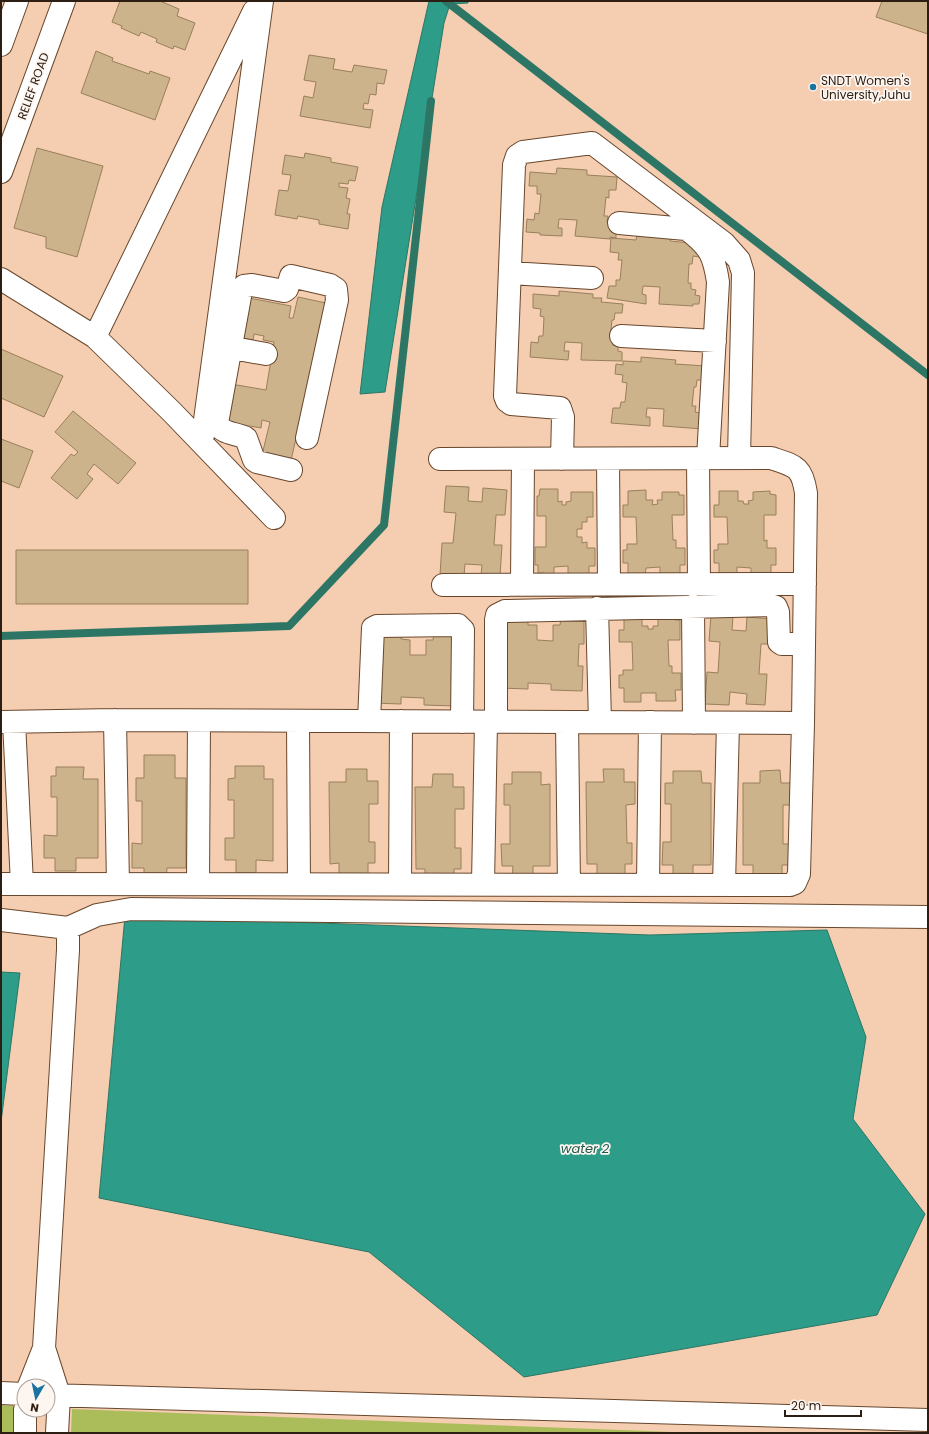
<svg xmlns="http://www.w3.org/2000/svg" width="929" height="1434" font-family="Poppins,sans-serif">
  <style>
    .green { fill: #abbd5b }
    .water { fill: #2d9c88; stroke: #2d7665 }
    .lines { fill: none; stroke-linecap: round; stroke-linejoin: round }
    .stream { stroke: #2d7665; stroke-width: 8 }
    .building { fill: #ccb38c; stroke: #98805b }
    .minor-casing { stroke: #68472d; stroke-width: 24 }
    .minor { stroke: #fff; stroke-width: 22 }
    .poi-dot { fill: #1b73a2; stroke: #fdf5ef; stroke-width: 1.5 }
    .labels { text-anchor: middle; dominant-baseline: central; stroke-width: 3.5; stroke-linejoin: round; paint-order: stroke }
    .poi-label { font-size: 12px; fill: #2c1e13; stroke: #fdf5ef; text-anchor: start }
    .street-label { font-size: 12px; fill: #2c1e13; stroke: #fdf5ef }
    .water-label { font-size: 13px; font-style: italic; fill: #215b50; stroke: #fdf5ef }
  </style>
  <rect width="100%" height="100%" fill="#f5cdb0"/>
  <path class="green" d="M1 1405 16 1406 15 1433H1Z
    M72 1409 700 1433H71Z"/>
  <path class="water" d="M429 1H468V3L450 4 444 23 385 392 360 394 382 207Z
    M125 916 650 935 827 930 866 1037 853 1119 925 1214 877 1315 524 1377 369 1252 99 1198Z
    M1 972 20 973 1 1122Z"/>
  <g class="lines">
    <path class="stream" d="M446 1 928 375
      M1 636 289 626 384 525 431 101"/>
  </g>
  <path class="building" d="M120 1H160L179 9 177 16 195 23 185 50 174 46 173 49 156 42 157 39 141 32 139 36 121 28 122 26 112 22Z
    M882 1H928V34L876 17Z
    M96 51 113 58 112 61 149 74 150 71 170 78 155 120 81 93Z
    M309 55 335 59 333 69 352 72 354 65 387 70 384 84 377 83 376 95 370 94 368 104 364 103 363 109 373 110 370 128 300 116 304 96 313 98 316 82 304 80Z
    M37 148 103 166 77 257 46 248V237L14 228Z
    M305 153 331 158V162L358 167 355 181 349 180 348 184 339 183V187L348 188 346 198 350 199 347 214H350L348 229 319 224V220L298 216 297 219 275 215 279 190 288 191 291 175 282 174 285 155 304 158Z
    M557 168 587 170V175L617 177 616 190H609V198L606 197 604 216H608L607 222 612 223 616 229V238L610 237V239L575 236 577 220 559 219 558 228H562V236L540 235V233L526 232 527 219 534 220 535 213 539 214 541 194H537V186H529L530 172 556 174Z
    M637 235 671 237 670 241 701 244 699 257 693 256 692 264H689L688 283H691V289L696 290 695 295 700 296 699 304H693V306L659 304 660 287 643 286 642 294 646 295V304L607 298 609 286H616V280H620L622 260H618L619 253 610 252 611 238 636 240Z
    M559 291 593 294V298H602L601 302 623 304 622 313H615L614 320H612L610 339H614L613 345 618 346V351L622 352V361L581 360 582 343 565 342 564 351H569L568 360 530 357 531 342 538 343 539 336H543L544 317 540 316 541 309 533 308V294L559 296Z
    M244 297 291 306 289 318H293L298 297 326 303 290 465 261 459 270 422 262 420 261 428 222 421 225 383 266 390 274 342 263 340 264 336 254 334 253 340 237 337Z
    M1 349 63 376 44 417 1 398Z
    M641 357 676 360 675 364 706 366 704 380H697L696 387H694L692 406H696L695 412 700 413 699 418 704 419 703 429 663 426 664 409 647 408 646 417H650V426L611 423 613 408H620L621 402H625L627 383 622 382 623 375 615 374 616 364 623 365V361L641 362Z
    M73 411 136 463 118 484 94 464 87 474 93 479 77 499 51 478 71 454 74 456 78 452 55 432Z
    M1 439 33 451 19 488 1 481Z
    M446 486 469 487 468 501 482 502 483 488 507 490 505 515H496L494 545H502L500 576 481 575 482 565 465 564 464 576 440 575 442 543H453L456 513 444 512Z
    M540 489H558V502L562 501V505H566V502L571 501V492H593V517H587V522H582V529H577V537H582V543L587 542V548H595V566H589V575H568V566L554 567V577H543L544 573H538V565H535V547H546V516H537V496H539Z
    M646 490V500H653L652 505 658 504 657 500H662V492H679V495H684V515H672L673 540H676V548H685V565H680V575H660V567L646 568 645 576 628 577V563H623V550H627V544H637L636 517H623V505H628V491Z
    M719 491H738V501H743L744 504H749L748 501 753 500V492L770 491V494L776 495V515H764V541L767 540V548H776V565H771V575L751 576V568L737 567V577H719V563H714V550H718V544H728L727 517H714V505H719Z
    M16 550H248V604H16Z
    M711 615 733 616 732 630 746 631 747 617 772 619 770 644H761L759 674H767L765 705 746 704 747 694 730 692 729 705 705 704 707 672 718 673 720 642 709 641Z
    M504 616 528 617V625H537V640L553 641V625H560L561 617 584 618V644H579L578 666H583L582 691 551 690V684L528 683V689L499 688 507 662V643H503Z
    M624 616H642V626H648V629H653V626H658V617H675V620H680V640H668L669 666H672V673H681V690H675L676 701H656V693H641V702H624V688H619V675H623V670H633L632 642H619V630H624Z
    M377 631 401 632V639L410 640V655H426V640H433L434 632H457L452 658 451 681H456L455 706 424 705V698L401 697V704L372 703Z
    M144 755H175V778H186V868H167L166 882H144V868H132V843L142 844V801H136V778H144Z
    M235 766H264V779H273V861L256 860V873H236V860H225V838H234V800H228V779L235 778Z
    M56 767H84L83 779H98V858H76V871H55V858H44V835L57 836V797H51V776H56Z
    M346 769H367V781H378V804H369V842H375V863H368V876H339V863L330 864 329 782H346Z
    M603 769H624V782H635V804L626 805 627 843H632V864H625V877L597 876V864H587L586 782H604Z
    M780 770 781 783H791V805H783V844H789V865H782V877L753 878V865H743V783H760V771Z
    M673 771H701L702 783H711V865H693V878H673V865H662L663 842H671V804H665V783H673Z
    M512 772H541V785L550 784V866H533V879H512L513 866H502L501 844H510V805H504V784H512Z
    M433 774H453V787H464V809H455V848H461V869H454V881H425V869H416L415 787H432Z"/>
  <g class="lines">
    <g class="minor-casing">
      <path id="minor" d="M1 45 17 1
        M1 172 64 1
        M619 223 686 229
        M688 230C710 247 714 255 718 282L708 458
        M510 273 592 278
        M1 279 95 337 172 412 274 518
        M621 336 715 341
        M95 337 254 11
        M216 345 266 354
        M202 442 262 1
        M698 458 699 584
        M562 459 563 417 560 408 511 404 507 401 505 396 514 165 517 156 523 152 592 143 724 243 739 260 743 273 739 458
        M608 459 609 584
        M291 470 257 462 254 460 246 438C237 433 221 434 217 423L241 291 244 286 252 285 284 291 287 289 291 276 330 285 336 289 337 300 307 438
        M522 584 523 459
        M443 585 805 584
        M693 606 694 723
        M597 608 600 722
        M115 720 118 884
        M298 721 299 884
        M369 721 373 628 377 626 458 625 463 630 462 722
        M1 722 115 720 803 723 806 493C802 466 795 466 771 458L440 459
        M14 722 22 884
        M496 722V620L497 615 505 611 770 605 776 607 778 612 779 642 782 644H804
        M567 722 569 885
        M1 884 790 885 795 883 799 874 803 723
        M198 884 199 721
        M400 884 401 721
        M483 884 486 722
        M648 885 650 722
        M724 885 728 723
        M1 920 68 928V950L44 1348 29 1386
        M68 928 97 915 131 909 928 917
        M44 1348 59 1395 57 1433
        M1 1393 24 1394
        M48 1395 928 1420
        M25 1433V1410"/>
    </g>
    <use href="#minor" class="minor"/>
  </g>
  <circle class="poi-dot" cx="813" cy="87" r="4"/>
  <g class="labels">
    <g class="poi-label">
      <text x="821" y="80">SNDT Women's<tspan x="821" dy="14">University,Juhu</tspan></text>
    </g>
    <g class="street-label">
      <text transform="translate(33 86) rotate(-70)">RELIEF ROAD</text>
    </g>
    <g class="water-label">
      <text x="585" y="1148">water 2</text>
    </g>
  </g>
  <rect width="929" height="1434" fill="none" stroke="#2c1e13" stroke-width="4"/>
  <g transform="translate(36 1398) rotate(189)"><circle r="19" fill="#fdf5ef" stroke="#a99f97"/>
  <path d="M0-3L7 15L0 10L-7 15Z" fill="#1b73a2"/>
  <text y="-6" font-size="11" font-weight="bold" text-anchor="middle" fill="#2c1e13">N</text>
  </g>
  <path d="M785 1410v6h76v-6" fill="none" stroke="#2c1e13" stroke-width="2"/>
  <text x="791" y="1410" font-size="12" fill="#2c1e13" stroke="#fdf5ef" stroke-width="3" paint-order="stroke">20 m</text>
</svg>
